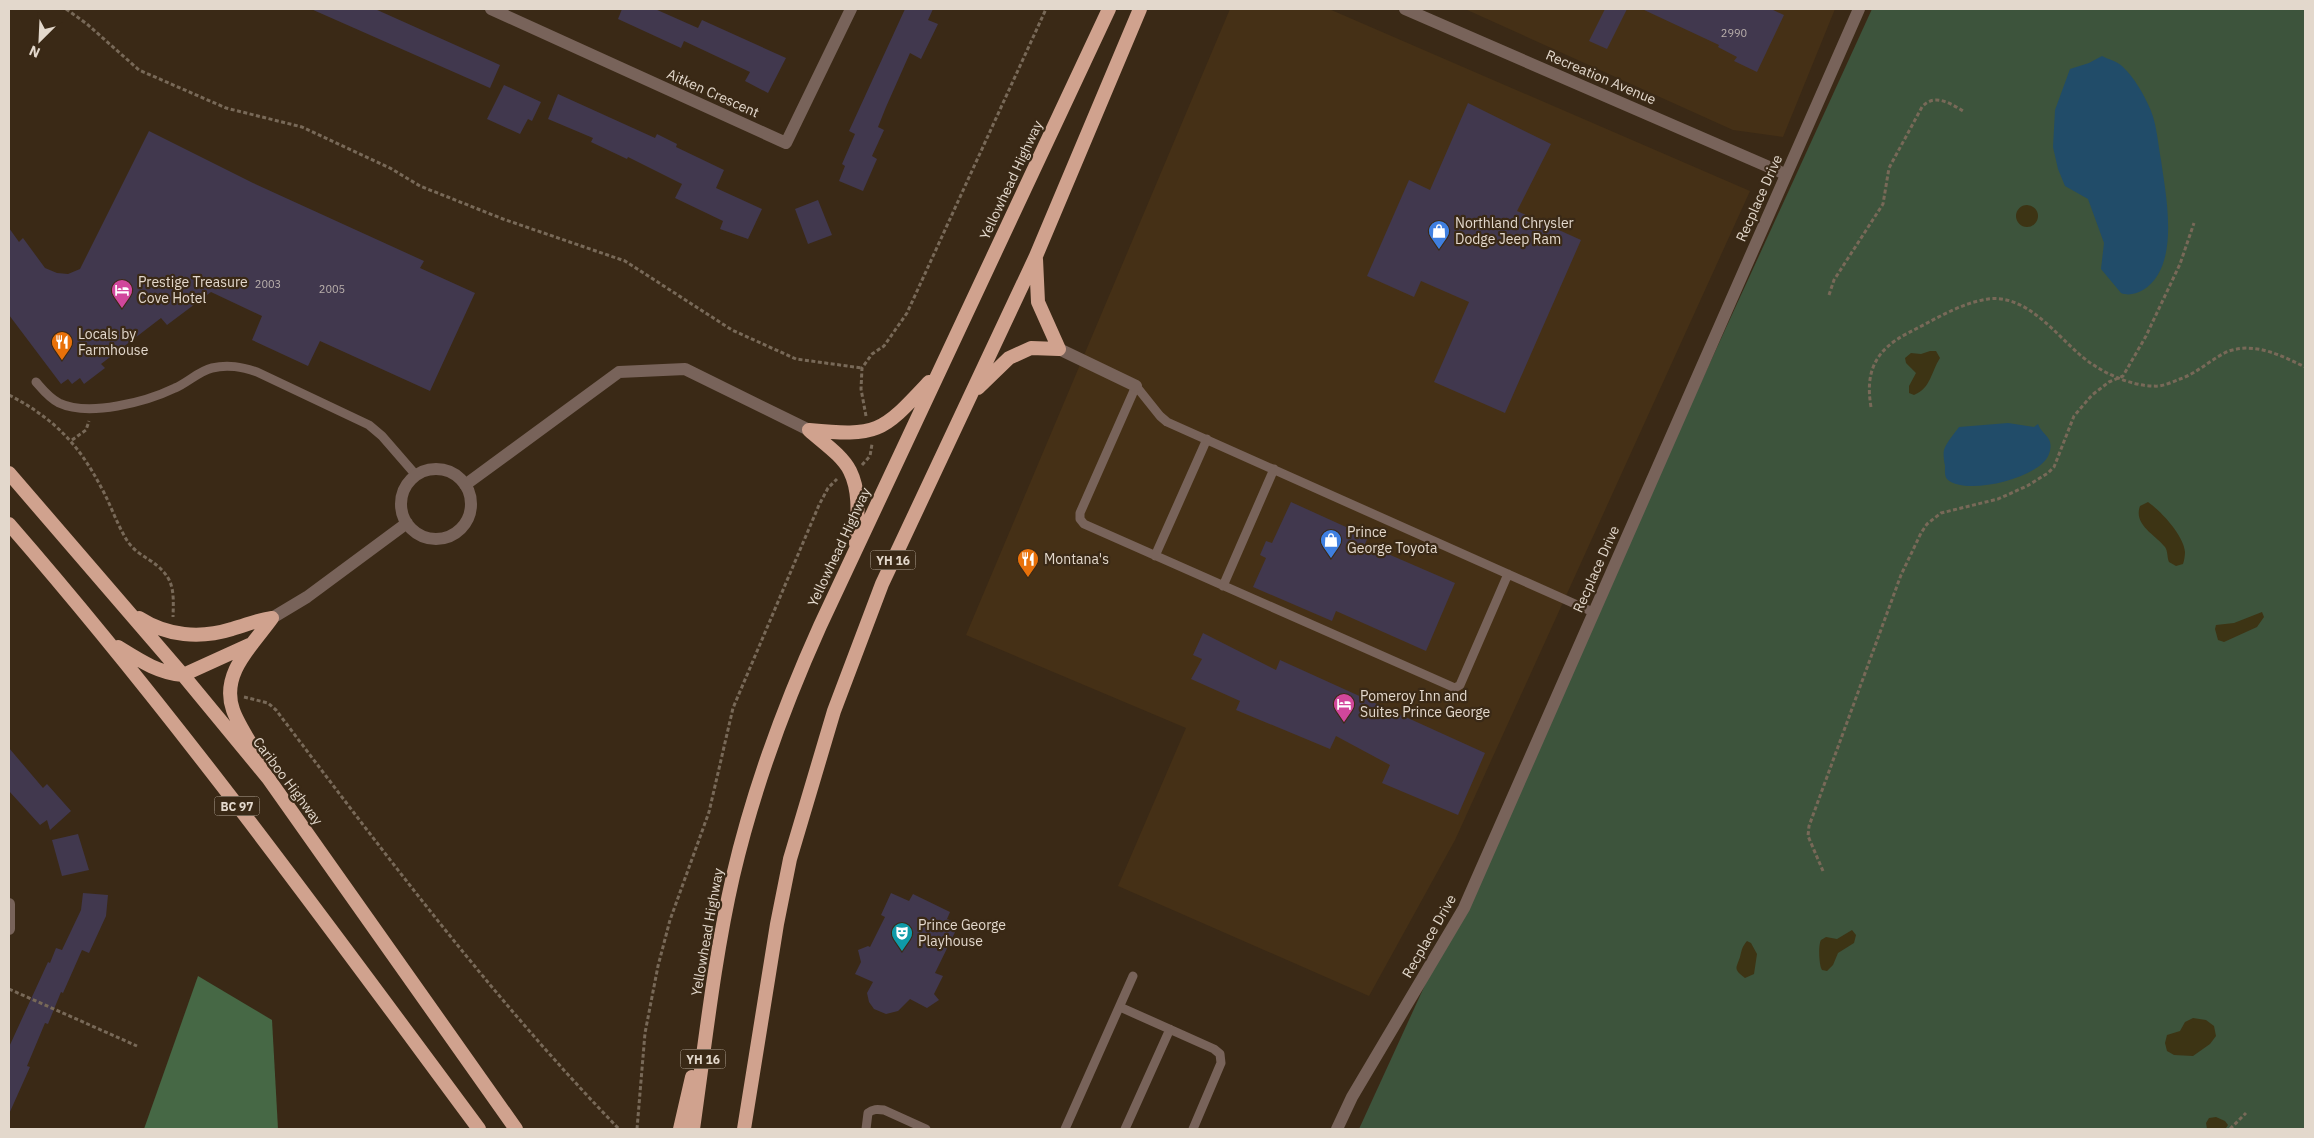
<svg xmlns="http://www.w3.org/2000/svg" width="2314" height="1138" font-family="'IBM Plex Sans',sans-serif">
  <style>
    .built { fill: #453016 }
    .green { fill: #3d543c }
    .forest { fill: #466845 }
    .sand { fill: #3d3414 }
    .water { fill: #214c69 }
    .building { fill: #41384e }
    .lines { fill: none; stroke-linecap: round; stroke-linejoin: round }
    .path { stroke: #786958; stroke-width: 3; stroke-dasharray: 4 2.5; stroke-linecap: butt }
    .service { stroke: #78635a; stroke-width: 9 }
    .minor { stroke: #78635a; stroke-width: 12 }
    .trunk { stroke: #d0a28e; stroke-width: 14 }
    .labels { text-anchor: middle; dominant-baseline: central; stroke-width: 4.5; stroke-linejoin: round; paint-order: stroke }
    .number-label { font-size: 11px; fill: #bab0ac }
    .shield { fill: #3a2916; stroke: #b0a495; stroke-width: 1 }
    .shield-label { font-size: 12px; font-weight: bold; fill: #e3d8cc }
    .street-label { font-size: 14px; fill: #e3d8cc; stroke: #3a2916 }
    .poi-label { font-size: 14px; fill: #e3d8cc; stroke: #3a2916; text-anchor: start }
  </style>
  <rect width="100%" height="100%" fill="#3a2916"/>
  <path class="built" d="M1230 9H1329L1750 191 1455 840 1369 996 1118 886 1186 728 966 635Z
    M1465 9H1835L1783 137 1733 130Z"/>
  <path class="green" d="M1872 9H2305V1129H1359Z"/>
  <path class="forest" d="M198 976 272 1020 278 1129H144Z"/>
  <path class="sand" d="M2016 216a11 11 0 1 1 22 0a11 11 0 1 1-22 0Z
    M1930 351H1936L1940 358C1931 372 1931 388 1914 395L1909 393V386L1916 373 1906 363 1905 358 1911 353 1921 354Z
    M2148 502C2161 511 2184 536 2185 552 2185 556 2184 561 2183 564L2176 566 2169 562C2167 558 2168 551 2165 547 2156 535 2133 525 2140 506Z
    M2262 612 2264 617 2257 627 2224 642 2218 640 2215 629 2216 625 2234 623Z
    M1852 930 1856 935 1854 943 1838 953 1833 965 1827 971 1822 970C1819 966 1818 945 1821 940L1826 937 1837 939Z
    M1747 941 1751 943 1757 954 1754 974 1745 978C1733 969 1736 969 1740 957 1742 949 1742 947 1747 941Z
    M2193 1018 2206 1020 2214 1026 2216 1036 2210 1044 2193 1056 2174 1055 2167 1051 2165 1043 2167 1035 2180 1031 2185 1022Z
    M2216 1117 2225 1121 2228 1125 2226 1128 2207 1129 2206 1123 2209 1118Z"/>
  <path class="water" d="M2102 56C2109 60 2115 60 2122 66 2134 77 2145 96 2151 111 2157 126 2158 144 2161 160 2166 196 2181 267 2143 290 2136 294 2128 296 2121 293L2101 269 2104 243 2088 199 2065 186 2058 169 2053 147 2055 110 2070 69 2089 63Z
    M2008 423 2034 427 2038 424C2042 436 2055 436 2049 454 2041 478 1967 496 1948 480 1944 477 1945 470 1945 466 1944 461 1943 454 1944 450 1946 443 1954 434 1959 427Z"/>
  <path class="building" d="M311 9H375L500 65 490 88Z
    M622 9H655L698 28 702 20 786 58 768 93 745 81 750 72 684 41 681 48 618 19Z
    M905 9H933L928 20 938 24 921 59 910 53 886 107 878 127 884 130 872 156 877 159 863 191 839 181 845 166 842 164 855 134 849 131Z
    M1605 9H1627L1607 49 1589 41Z
    M1642 9H1771L1784 15 1757 72 1734 61 1737 57 1718 47 1719 45Z
    M504 85 541 102 532 121 528 119 520 134 487 119Z
    M558 94 655 138 657 134 677 144 676 147 724 170 716 188 762 209 748 239 720 229 723 221 675 198 682 184 628 157 627 159 591 142 593 138 548 119Z
    M1468 103 1551 144 1517 211 1581 240 1505 413 1434 382 1469 302 1421 281 1414 297 1367 276 1409 180 1430 190Z
    M149 131 253 183 424 261 420 268 475 293 430 391 320 341 308 366 252 340 262 316 211 292 167 325 161 318 101 364 105 368 84 384 80 378 72 384 68 379 61 384 9 315V228L19 242 23 238 45 268 57 273 68 274 80 269Z
    M818 200 832 235 808 244 795 209Z
    M1291 502 1368 537 1365 544 1455 583 1426 651 1336 611 1332 621 1253 587 1266 558 1260 555 1266 541 1272 543Z
    M1203 633 1276 670 1280 660 1485 753 1458 815 1382 783 1390 765 1336 736 1330 749 1236 710 1240 701 1191 679 1202 659 1193 655Z
    M9 748 43 788 47 784 71 811 50 830 47 820 40 825 9 791Z
    M78 834 89 870 62 876 52 840Z
    M83 893 108 895 106 916 89 953 82 950 63 993 61 992 48 1024 45 1023 27 1066 30 1067 9 1114V1047L48 962 50 963 56 948 62 950 81 910Z
    M891 893 909 901 913 894 950 912 947 919 959 924 935 973 943 976 934 994 939 1000 927 1008 910 999 898 1011 886 1014 874 1009 869 1002 867 993 873 982 855 974 861 962 858 950 868 946 870 947 885 917 881 915Z"/>
  <g class="lines">
    <path class="path" d="M66 9 87 24 139 70 226 108 302 127 390 168 420 186 503 219 625 261 732 330 796 359 862 368
      M1829 295 1834 280 1883 204 1889 168 1922 107C1934 93 1950 103 1963 111
      M9 395C53 418 78 443 101 487 111 505 117 525 128 542 133 549 141 555 148 559 174 576 174 588 173 617
      M1871 407C1865 372 1875 350 1908 333 1932 321 1960 303 1988 299 2025 294 2054 332 2079 354 2098 371 2129 386 2154 386 2162 387 2172 382 2180 379 2198 373 2212 358 2229 351 2256 342 2282 356 2305 367
      M866 416 861 389 862 368 872 354 884 346 907 313 1046 9
      M72 440 86 430 89 421
      M862 465 870 456 872 444
      M244 697 268 703 276 710C385 854 493 999 619 1129
      M1823 871 1808 836 1809 826 1901 575 1921 533 1927 524 1941 513 1998 499 2027 486 2048 473 2054 467 2074 416 2092 395 2109 382 2123 376 2146 336 2180 264 2194 223
      M9 989 137 1046
      M637 1129 645 1033 658 966 670 920 709 812 733 708 819 505 828 488 837 479
      M2230 1129 2246 1113"/>
    <path class="service" d="M36 382C43 390 49 398 59 403 89 417 146 402 175 388 187 383 199 371 212 368 228 364 242 367 257 372L369 425 382 436 415 474
      M1155 556 1207 439
      M1508 574 1460 685 1455 688 1084 524 1080 519V513L1136 386 1160 416 1167 422 1593 612
      M1223 586 1274 469
      M1120 1007 1214 1049 1220 1054 1221 1063 1193 1129
      M866 1129 868 1113C873 1109 877 1109 884 1110L926 1129
      M1065 1129 1133 976
      M1125 1129 1170 1029"/>
    <path class="minor" d="M491 9 786 143 851 9
      M1405 9 1785 174
      M1059 349 1136 386
      M401 504a35 35 0 1 1 70 0a35 35 0 1 1-70 0Z
      M465 485 619 372 685 369 809 430
      M272 618 307 597 407 523
      M9 904V929
      M1337 1129 1352 1097 1464 908 1859 9"/>
    <path class="trunk" d="M1036 259 1038 302 1059 349
      M978 388 1009 358 1031 348 1059 349
      M809 430C879 437 882 432 929 382
      M809 430C822 442 842 455 850 471 861 493 857 520 856 544
      M9 473 183 675 268 778 516 1129
      M9 524C177 717 327 924 479 1129
      M139 618C167 636 200 639 232 629 247 625 256 620 272 618
      M118 647C139 660 158 673 183 675L249 645
      M261 762C253 746 238 725 233 710 220 673 253 645 272 618
      M680 1129 692 1077
      M693 1129C705 1045 714 959 733 876 753 790 784 706 820 626L1109 9
      M744 1129 777 924 790 859 834 711 882 584 1036 256 1140 9"/>
  </g>
  <defs>
    <g id="shop-pin" transform="scale(1.125)"><path d="M0 17L-7.5 6A9.5 9.5 0 1 1 7.5 6Z" fill="#3f7fe0" stroke="#3a2916"/><path d="M-5-2.5h2.3a2.7 3.5 0 0 1 5.4 0H5L5.5 6h-11ZM-1.5-2.5h3a1.5 2.3 0 0 0-3 0Z" fill="#fff"/></g>
    <g id="hotel-pin" transform="scale(1.125)"><path d="M0 17L-7.5 6A9.5 9.5 0 1 1 7.5 6Z" fill="#d1479c" stroke="#3a2916"/><path d="M-6-4.5h1.5V1H6V5H4.5V3h-9V5H-6ZM-4 0a1.8 1.8 0 1 1 3.6 0ZM.5 0V-2.5h3Q6-2.5 6 0Z" fill="#fff"/></g>
    <g id="restaurant-pin" transform="scale(1.125)"><path d="M0 17L-7.5 6A9.5 9.5 0 1 1 7.5 6Z" fill="#e8710a" stroke="#3a2916"/><path d="M-5-6h1v4h1v-4h1v4h1v-4h1v5L-1.5 .5V6h-2V.5L-5-1ZM5-6V6H3V1.5H1.5Q1.5-4 5-6Z" fill="#fff"/></g>
    <g id="theatre-pin" transform="scale(1.125)"><path d="M0 17L-7.5 6A9.5 9.5 0 1 1 7.5 6Z" fill="#0f9aa8" stroke="#3a2916"/><path d="M-5-5.5Q0-4 5-5.5V0Q5 5 0 6Q-5 5-5 0ZM-3.3-2.5H-1v1.5H-3.3ZM1-2.5H3.3v1.5H1ZM-2.8 1Q0 5.5 2.8 1Z" fill="#fff"/></g>
  </defs>
  <g fill-rule="evenodd">
    <use href="#shop-pin" x="1439" y="231"/>
    <use href="#hotel-pin" x="122" y="290"/>
    <use href="#restaurant-pin" x="62" y="342"/>
    <use href="#shop-pin" x="1331" y="540"/>
    <use href="#restaurant-pin" x="1028" y="559"/>
    <use href="#hotel-pin" x="1344" y="704"/>
    <use href="#theatre-pin" x="902" y="933"/>
  </g>
  <g class="labels">
    <g class="number-label">
      <text x="1734" y="33">2990</text>
      <text x="268" y="284">2003</text>
      <text x="332" y="289">2005</text>
    </g>
    <g class="shield">
      <rect x="870.5" y="550.5" width="45" height="19" rx="4"/>
      <rect x="214.5" y="796.5" width="45" height="19" rx="4"/>
      <rect x="680.5" y="1049.5" width="45" height="19" rx="4"/>
    </g>
    <g class="shield-label">
      <text x="893" y="560">YH 16</text>
      <text x="237" y="806">BC 97</text>
      <text x="703" y="1059">YH 16</text>
    </g>
    <g class="street-label">
      <text transform="translate(1601 77) rotate(23)">Recreation Avenue</text>
      <text transform="translate(713 93) rotate(24)">Aitken Crescent</text>
      <text transform="translate(1011 180) rotate(-65)">Yellowhead Highway</text>
      <text transform="translate(1759 198) rotate(-66)">Recplace Drive</text>
      <text transform="translate(839 547) rotate(-65)">Yellowhead Highway</text>
      <text transform="translate(1596 569) rotate(-66)">Recplace Drive</text>
      <text transform="translate(288 781) rotate(53)">Cariboo Highway</text>
      <text transform="translate(707 932) rotate(-80)">Yellowhead Highway</text>
      <text transform="translate(1429 936) rotate(-60)">Recplace Drive</text>
    </g>
    <g class="poi-label">
      <text x="1455" y="223">Northland Chrysler<tspan x="1455" dy="16">Dodge Jeep Ram</tspan></text>
      <text x="138" y="282">Prestige Treasure<tspan x="138" dy="16">Cove Hotel</tspan></text>
      <text x="78" y="334">Locals by<tspan x="78" dy="16">Farmhouse</tspan></text>
      <text x="1347" y="532">Prince<tspan x="1347" dy="16">George Toyota</tspan></text>
      <text x="1044" y="559">Montana's</text>
      <text x="1360" y="696">Pomeroy Inn and<tspan x="1360" dy="16">Suites Prince George</tspan></text>
      <text x="918" y="925">Prince George<tspan x="918" dy="16">Playhouse</tspan></text>
    </g>
  </g>
  <rect width="2314" height="1138" fill="none" stroke="#e3d8cc" stroke-width="20"/>
  <g transform="translate(40 40) rotate(204)" stroke="#3a2916" stroke-width="4" paint-order="stroke">
  <path d="M0-4L9 19L0 12L-9 19Z" fill="#e3d8cc"/>
  <text y="-8" font-size="14" font-weight="bold" text-anchor="middle" fill="#e3d8cc">N</text>
  </g>
</svg>
